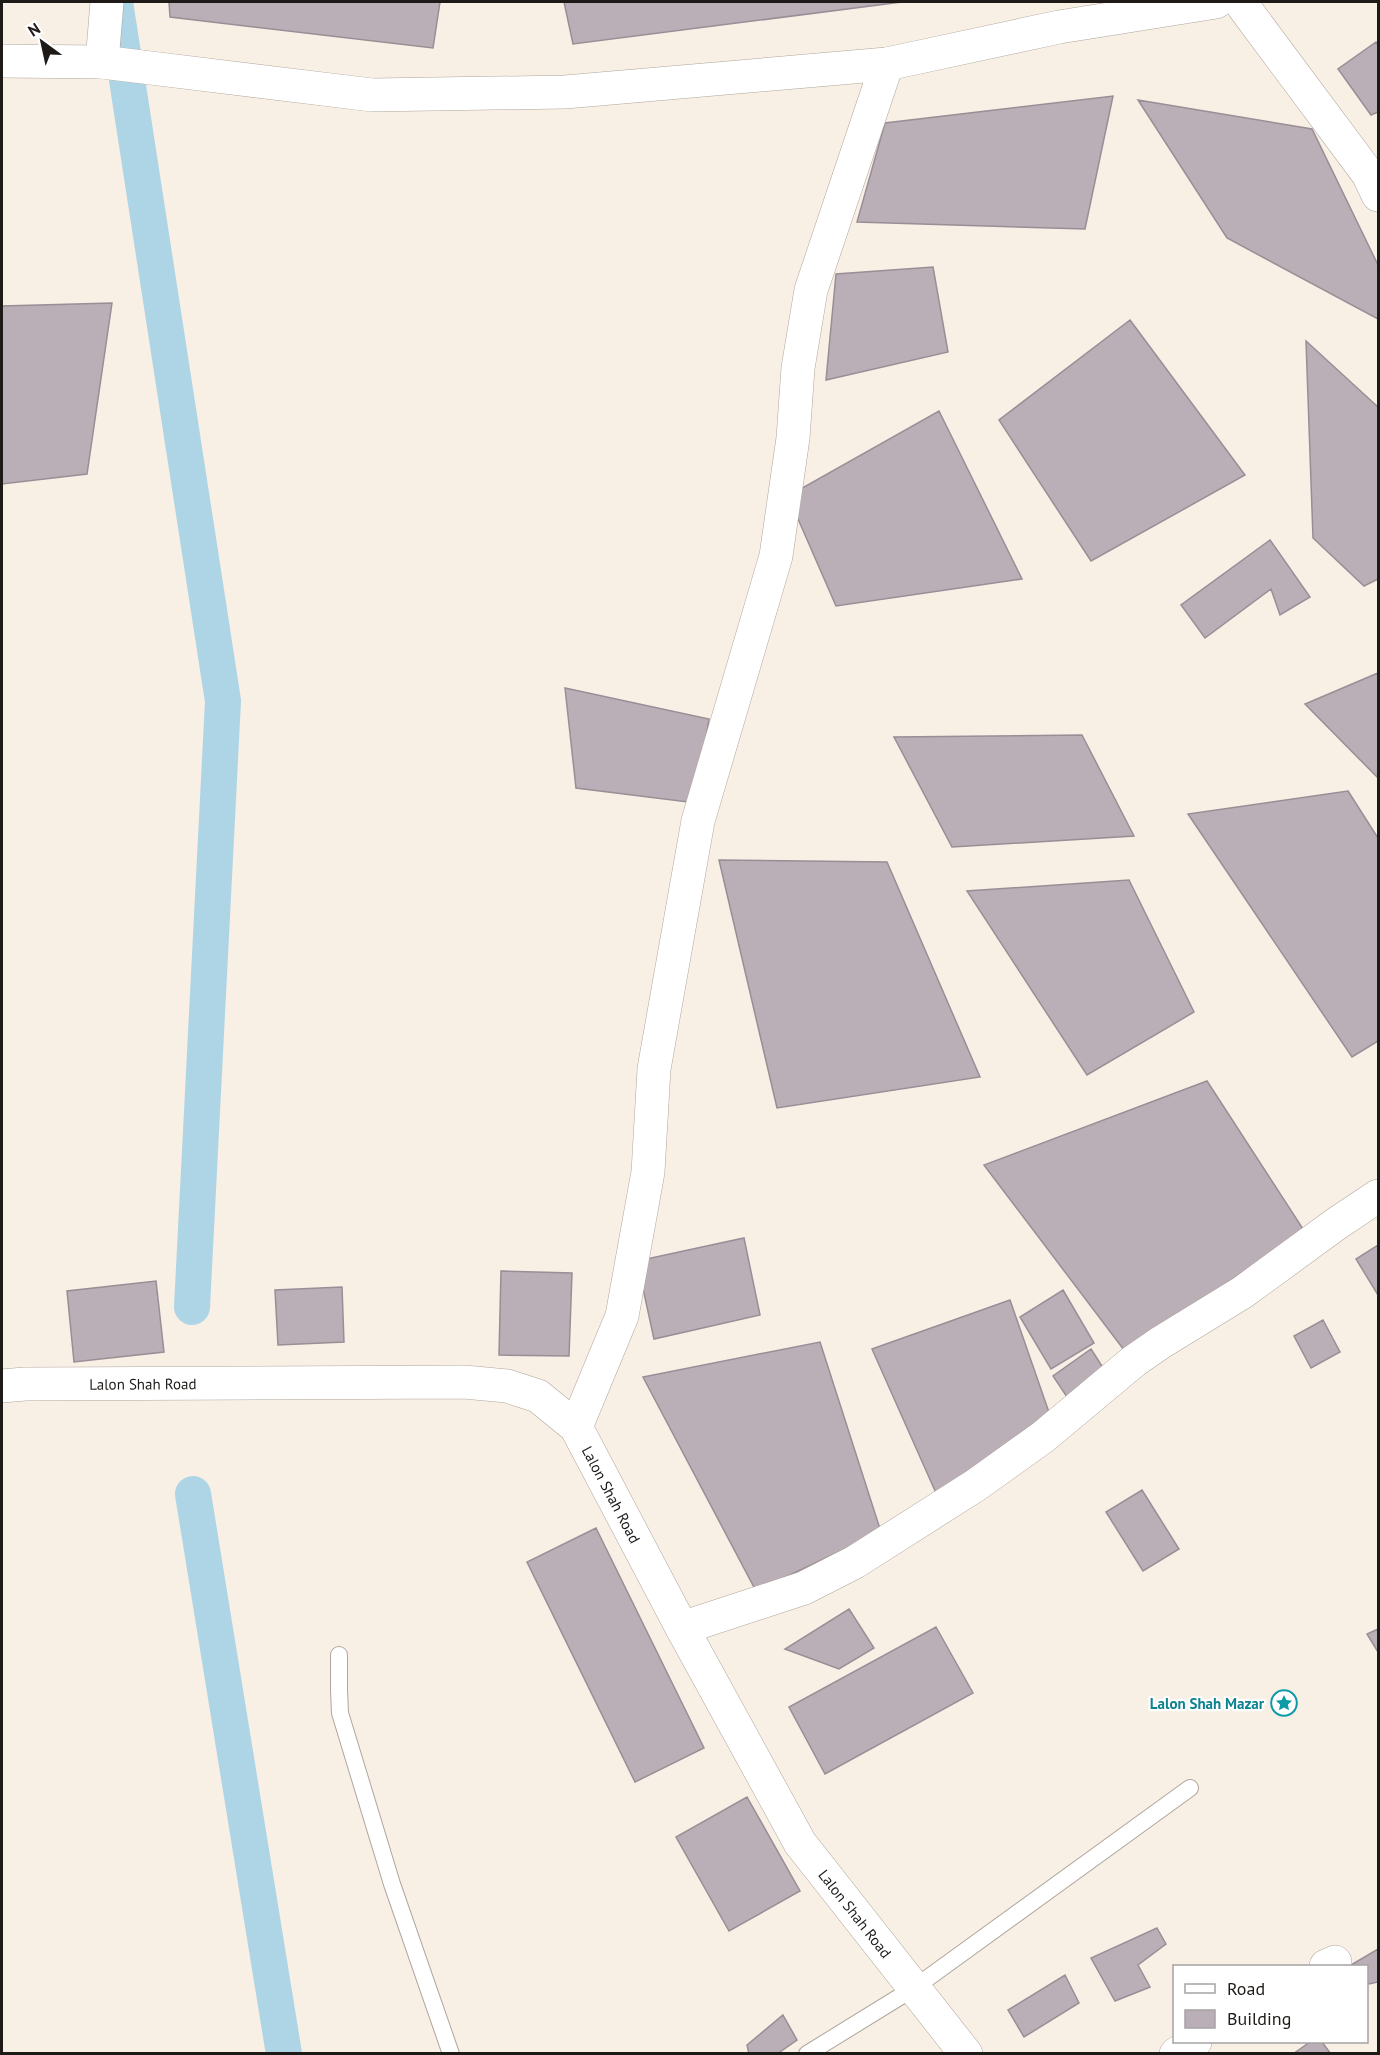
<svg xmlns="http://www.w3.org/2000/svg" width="1380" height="2055" font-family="'PT Sans',sans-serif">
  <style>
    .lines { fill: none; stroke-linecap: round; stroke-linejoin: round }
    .canal { stroke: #aed5e6; stroke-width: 36 }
    .building { fill: #baafb7; stroke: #998e96; stroke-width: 1.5 }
    .lane-casing { stroke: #afa69c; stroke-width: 18 }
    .street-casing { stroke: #afa69c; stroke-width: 34 }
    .lane { stroke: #fff; stroke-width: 16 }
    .street { stroke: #fff; stroke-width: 33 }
    .labels { text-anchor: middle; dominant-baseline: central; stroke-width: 4.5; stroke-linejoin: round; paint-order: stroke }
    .street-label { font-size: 15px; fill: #1d1a17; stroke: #fff }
    .culture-label { font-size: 15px; font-weight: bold; fill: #0d838f; stroke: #fff; text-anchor: end }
  </style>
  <rect width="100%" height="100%" fill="#f8efe5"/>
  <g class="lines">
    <path class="canal" d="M115 2 223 701 192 1307
      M193 1494 284 2054"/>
  </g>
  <path class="building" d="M169 2H440L433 48 170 17Z
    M564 2H902L573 44Z
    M1376 42 1378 45V112L1371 115 1338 69Z
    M1113 96 1085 229 857 222 885 123Z
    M1138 100 1312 129 1378 265V319L1227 238Z
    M933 267 948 352 826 380 836 274Z
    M112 303 87 474 2 484V306Z
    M1130 320 1245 475 1091 561 999 420Z
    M1306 341 1378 407V579L1364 586 1313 538Z
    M939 411 1022 579 836 606 788 496Z
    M1270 540 1310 597 1280 615 1271 589 1205 638 1181 605Z
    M1378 673V778L1305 704Z
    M565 688 709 719 696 803 576 788Z
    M1082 735 1134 836 952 847 894 737Z
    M1348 791 1378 838V1041L1352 1057 1188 814Z
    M719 860 887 862 980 1077 777 1108Z
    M1129 880 1194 1012 1087 1075 967 891Z
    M1207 1081 1305 1232 1124 1350 984 1165Z
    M744 1238 760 1315 654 1339 637 1261Z
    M1378 1245V1295L1356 1259Z
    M501 1271 572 1273 569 1356 499 1355Z
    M156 1281 164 1352 74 1362 67 1291Z
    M342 1287 344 1342 278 1345 275 1290Z
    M1063 1290 1094 1343 1051 1369 1020 1317Z
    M1010 1300 1052 1421 936 1493 872 1349Z
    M1323 1320 1340 1352 1311 1368 1294 1336Z
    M820 1342 881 1532 756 1591 643 1377Z
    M1091 1349 1109 1377 1071 1403 1053 1376Z
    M1142 1490 1179 1549 1143 1571 1106 1512Z
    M596 1528 704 1748 635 1782 527 1562Z
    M849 1609 874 1648 839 1669 785 1649Z
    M936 1627 973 1693 825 1774 789 1707Z
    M1378 1629V1652L1367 1634Z
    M747 1797 800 1891 729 1931 676 1837Z
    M1157 1928 1166 1944 1138 1965 1150 1987 1115 2001 1091 1958Z
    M1378 1949V1982L1369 1984 1366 1981V1966L1351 1965Z
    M1065 1975 1079 2003 1024 2037 1008 2010Z
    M783 2015 797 2040 777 2054H749L747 2045Z
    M1310 2042H1322L1331 2054H1293Z"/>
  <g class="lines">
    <g class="lane-casing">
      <path id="lane" d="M339 1655V1690L340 1713 392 1884 451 2054
        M807 2054 914 1988 1190 1788"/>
    </g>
    <g class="street-casing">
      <g id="street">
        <path d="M1240 2 1368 174 1378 195"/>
        <path d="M2 61 102 62 372 95 565 92 887 64 1059 27 1216 2"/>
        <path d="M102 62 107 2"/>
        <path id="s1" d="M2 1386 25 1384 464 1382 507 1386 538 1396 576 1427 682 1628 800 1843 966 2054"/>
        <path d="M576 1427 622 1316 648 1172 654 1069 698 821 776 556 793 438 798 368 811 290 887 64"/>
        <path d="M682 1628 804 1588 855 1562 976 1485 1043 1437 1134 1361 1160 1343 1243 1292 1336 1224 1378 1196"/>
        <path d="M1326 1966 1335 1962"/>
        <path d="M1176 2054 1195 2042"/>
      </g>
    </g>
    <use href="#lane" class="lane"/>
    <use href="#street" class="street"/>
  </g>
  <defs>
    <g id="sight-ring" transform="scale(1.35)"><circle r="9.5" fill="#fff" stroke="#0f9aa8" stroke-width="1.5"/><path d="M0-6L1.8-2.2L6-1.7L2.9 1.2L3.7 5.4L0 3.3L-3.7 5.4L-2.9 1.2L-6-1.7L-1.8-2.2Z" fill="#0f9aa8"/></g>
  </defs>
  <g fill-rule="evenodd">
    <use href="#sight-ring" x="1284" y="1703"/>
  </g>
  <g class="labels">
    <g class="street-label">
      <text stroke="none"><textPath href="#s1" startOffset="141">Lalon Shah Road</textPath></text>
      <text stroke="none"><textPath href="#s1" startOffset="663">Lalon Shah Road</textPath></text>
      <text stroke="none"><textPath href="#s1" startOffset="1149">Lalon Shah Road</textPath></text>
    </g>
    <g class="culture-label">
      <text x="1264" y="1703">Lalon Shah Mazar</text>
    </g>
  </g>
  <rect width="1380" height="2055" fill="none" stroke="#1d1a17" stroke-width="6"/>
  <rect x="1173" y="1965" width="195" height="78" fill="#ffffff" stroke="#a5a3a2" stroke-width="1.5"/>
  <rect x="1185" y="1984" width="30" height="9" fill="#ffffff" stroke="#a5a3a2" stroke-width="1.5"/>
  <text x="1227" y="1995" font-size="18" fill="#1d1a17">Road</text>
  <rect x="1185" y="2010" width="30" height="18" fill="#baafb7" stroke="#a5a3a2" stroke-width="1.5"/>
  <text x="1227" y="2025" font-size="18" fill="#1d1a17">Building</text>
  <g transform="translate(42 42) rotate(327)" stroke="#ffffff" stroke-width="4.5" paint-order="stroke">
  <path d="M0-4.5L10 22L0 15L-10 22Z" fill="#1d1a17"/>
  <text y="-9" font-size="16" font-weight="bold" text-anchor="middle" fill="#1d1a17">N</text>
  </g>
</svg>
